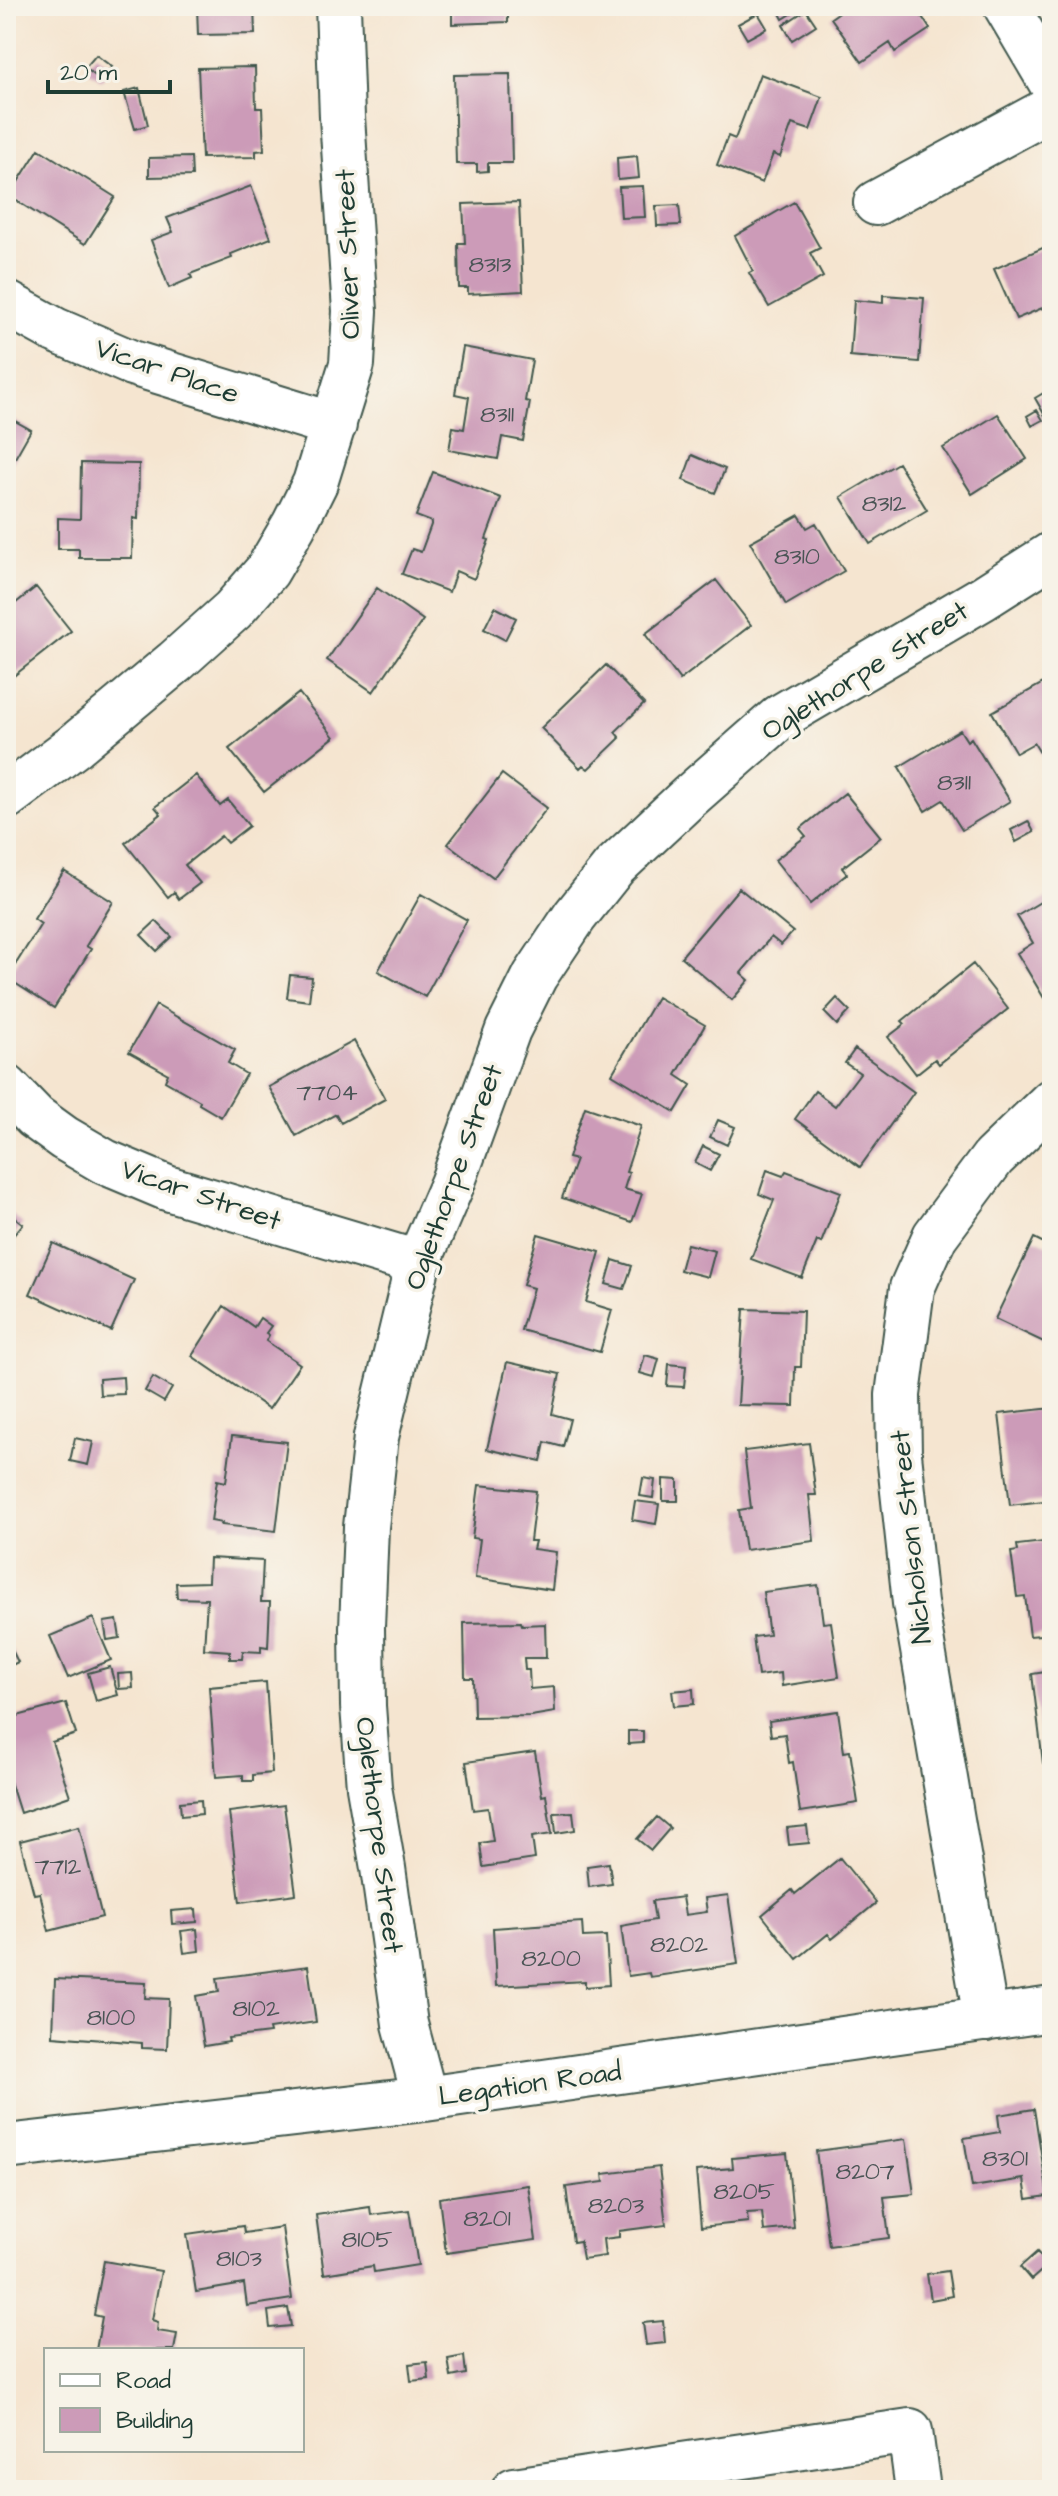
<svg xmlns="http://www.w3.org/2000/svg" width="1058" height="2496" font-family="'Architects Daughter',sans-serif">
  <style>
    .building { fill: #cc9bb8 }
    .lines { fill: none; stroke-linecap: round; stroke-linejoin: round }
    .minor-casing { stroke: #3f564b; stroke-width: 48 }
    .minor { stroke: #fff; stroke-width: 44 }
    .labels { text-anchor: middle; dominant-baseline: central; stroke-width: 7; stroke-linejoin: round; paint-order: stroke }
    .number-label { font-size: 24px; fill: #4a5455 }
    .street-label { font-size: 28px; fill: #1f3d34; stroke: #f7f3e8 }
  </style>
  <rect width="100%" height="100%" fill="#f7f3e8"/>
  <filter id="ink" filterUnits="userSpaceOnUse"><feTurbulence type="fractalNoise" baseFrequency=".0125" numOctaves="2"/><feDisplacementMap in="SourceGraphic" scale="16" xChannelSelector="R" yChannelSelector="G"/><feConvolveMatrix kernelMatrix="1 2 1 2 8 2 1 2 1" color-interpolation-filters="sRGB"/></filter>
  <filter id="wash" filterUnits="userSpaceOnUse"><feTurbulence type="fractalNoise" baseFrequency=".006" numOctaves="4" result="noise"/><feDisplacementMap in="SourceGraphic" scale="32" xChannelSelector="R" yChannelSelector="G"/><feGaussianBlur stdDeviation="1.8" result="paint"/><feColorMatrix in="noise" values="0 0 0 0 0 0 0 0 0 0 0 0 0 0 0 0 0 1.4 0 .05"/><feComposite in="paint" operator="in"/></filter>
  <g filter="url(#wash)">
    <rect width="100%" height="100%" fill="#f5e5d0"/>
    <g id="blocks">
      <path class="building" d="M197 6H254L255 34 198 35Z
        M452 6H508V22L452 24Z
        M776 6H804L783 19Z
        M848 6H915L930 29 895 52 890 43 862 62 831 18Z
        M806 10 816 25 792 40 783 25Z
        M758 13 767 28 747 39 738 24Z
        M96 55 112 67 101 80 85 68Z
        M255 67 256 108H262L264 150 256 151V157L202 158 198 68Z
        M510 74 512 163H488V171L477 172V164H456L454 75Z
        M760 74 822 97 810 130 792 124 780 157 773 154 762 183 717 165 728 136 735 139Z
        M139 88 148 125 135 129 124 92Z
        M39 149 115 197 85 244 9 196Z
        M637 156 639 178 618 180 617 158Z
        M191 157 192 176 149 177V158Z
        M251 186 271 238 231 254 232 258 190 274 192 278 169 288 151 240 173 232 167 218Z
        M643 186 645 217 621 218 619 187Z
        M519 202 523 291 468 294V288H459L458 243H465L463 204Z
        M794 202 820 248 810 253 823 277 769 307 749 273 753 271 735 236Z
        M679 205 681 225 657 226 656 206Z
        M1052 244V304L1016 319 994 269Z
        M883 295 924 298 919 362 850 356 854 300 883 303Z
        M463 347 532 360 525 401 530 402 523 441 502 437 498 459 449 450 453 427 464 429 469 397 455 394Z
        M1052 388V428L1035 398Z
        M1037 410 1043 420 1032 426 1027 416Z
        M998 414 1027 459 972 494 943 448Z
        M6 416 31 430 6 474Z
        M692 455 725 469 715 493 683 480Z
        M81 463 139 464 138 519 133 518 132 558H79V549H58V518L80 519Z
        M898 463 927 510 870 544 841 497Z
        M433 472 501 498 486 539 489 540 474 579 456 571 449 592 402 574 412 549 421 552 432 522 416 516Z
        M799 515 807 528 816 523 844 571 786 605 750 542Z
        M716 580 751 625 680 680 645 634Z
        M36 587 71 631 6 682V611Z
        M377 588 423 620 373 692 327 660Z
        M495 607 516 618 505 640 484 629Z
        M606 665 644 704 615 732 620 738 588 769 583 765 580 768 541 728Z
        M1052 678V773L1034 743 1016 753 992 712Z
        M299 693 334 737 264 792 229 749Z
        M960 730 967 741 971 738 1010 801 962 830 943 800 925 811 899 767Z
        M502 774 547 808 493 878 448 844Z
        M196 775 220 806 228 800 249 826 227 843 221 836 185 865 200 883 179 899 174 892 168 897 125 843 161 814 155 807Z
        M845 793 881 837 842 868 847 874 810 904 775 860 806 836 800 829Z
        M1028 821 1034 832 1016 842 1011 830Z
        M64 871 113 902 86 946 91 949 54 1008 7 978 41 924 34 919Z
        M739 888 793 932 781 945 771 937 741 973 749 980 732 1000 681 957Z
        M421 894 467 920 425 997 378 971Z
        M1052 895V993L1044 998 1017 953 1033 943 1017 916Z
        M156 921 172 937 157 951 141 935Z
        M973 964 1008 1009 939 1064 935 1059 916 1074 888 1037 905 1024 902 1021Z
        M290 975 312 977 309 1001 287 998Z
        M657 997 705 1025 676 1075 691 1085 675 1112 612 1074Z
        M837 998 850 1011 837 1025 824 1012Z
        M156 1005 235 1050 228 1063 246 1074 221 1117 199 1104 200 1101 165 1081 168 1074 129 1052Z
        M354 1041 385 1099 341 1123 336 1114 296 1136 269 1087Z
        M855 1049 914 1092 860 1167 795 1119 815 1091 835 1106 860 1073 845 1063Z
        M585 1107 641 1126 626 1172 629 1173 624 1189 642 1194 632 1222 562 1198 576 1160 568 1158Z
        M718 1120 735 1127 727 1145 710 1137Z
        M703 1146 719 1154 710 1171 695 1163Z
        M767 1170 783 1176 786 1171 841 1192 821 1243 817 1241 802 1278 751 1259 774 1200 759 1194Z
        M6 1210 23 1224 6 1244Z
        M538 1234 600 1252 586 1302 612 1310 600 1352 521 1330 533 1288 523 1285Z
        M1034 1238 1052 1247V1346L995 1319Z
        M53 1243 134 1280 111 1331 30 1294Z
        M687 1244 715 1251 708 1277 680 1270Z
        M613 1260 632 1266 624 1289 606 1284Z
        M224 1306 254 1327 260 1318 271 1326 266 1333 269 1335 266 1341 300 1364 269 1409 192 1356Z
        M744 1309 803 1311 801 1367H795L794 1406 738 1405Z
        M645 1355 659 1359 654 1377 640 1373Z
        M507 1362 560 1374 552 1414 570 1419 563 1447 545 1442 541 1461 487 1449Z
        M669 1364 686 1366 684 1387 667 1386Z
        M123 1377 124 1394 100 1395 99 1379Z
        M153 1377 172 1388 164 1402 145 1391Z
        M1052 1408V1500L1010 1505 999 1414Z
        M232 1436 287 1442 276 1531 221 1525 222 1523 211 1521 217 1480 226 1482Z
        M75 1438 93 1442 88 1465 70 1461Z
        M809 1443 816 1495H809L814 1541 745 1550 739 1510 751 1508 744 1451Z
        M643 1478 655 1480 653 1498 640 1496Z
        M663 1479 678 1480V1501H663Z
        M479 1485 536 1491 530 1541H535L533 1549 556 1552 552 1590 475 1578 480 1539 472 1538Z
        M635 1501 659 1504 656 1524 632 1520Z
        M1052 1541V1634L1030 1636 1025 1596 1017 1597 1011 1552 1018 1551 1017 1545Z
        M209 1558 263 1561 261 1602H270L268 1647 261 1646V1652L243 1651 242 1659H230V1651L204 1649 207 1599 177 1598 176 1583 208 1582Z
        M818 1585 823 1623 831 1622 839 1677 782 1686 781 1673 758 1676 753 1637 769 1635 763 1592Z
        M93 1618 111 1660 68 1678 50 1636Z
        M117 1620 120 1638 107 1640 104 1622Z
        M521 1622 522 1625 545 1624 546 1658H524L525 1670H529L530 1689 554 1687 555 1712 531 1716 474 1717 473 1678H465L464 1623Z
        M6 1638 18 1662 6 1668Z
        M110 1667 118 1695 96 1701 88 1673Z
        M1052 1671V1762L1043 1763 1032 1674Z
        M132 1673 133 1688 119 1689 118 1674Z
        M266 1682 272 1773 253 1775V1781H243V1775L216 1777 209 1687Z
        M693 1689 694 1704 674 1706 672 1691Z
        M66 1703 76 1734 52 1742 70 1796 20 1813 8 1775 6 1776V1719Z
        M838 1711 844 1752 850 1751 858 1803 800 1812 793 1762 789 1763 785 1734 771 1736 769 1721Z
        M628 1731H643V1743L628 1744Z
        M535 1752 542 1796 546 1795 552 1834 532 1837 535 1859 483 1867 480 1843 493 1841 488 1808 473 1810 466 1762Z
        M201 1800 202 1814 181 1816 180 1802Z
        M284 1805 296 1894 240 1902 229 1812Z
        M573 1812 575 1830 556 1833 554 1813Z
        M657 1817 670 1828 651 1850 637 1839Z
        M79 1826 102 1917 49 1931 40 1893 34 1894 20 1841Z
        M807 1826 809 1843 789 1845 787 1828Z
        M840 1858 876 1903 832 1939 828 1934 797 1959 762 1915 792 1890 795 1894Z
        M609 1863 612 1884 589 1887 587 1866Z
        M728 1895 738 1964 650 1977 649 1973 628 1976 621 1926 655 1920 652 1901 682 1897 685 1915 707 1912 705 1898Z
        M196 1909 197 1922 172 1924 171 1911Z
        M582 1922 583 1937 606 1936 609 1985 585 1987V1981L496 1986 493 1928Z
        M197 1929 199 1951 184 1953 181 1931Z
        M308 1966 316 2022 269 2029 270 2033 228 2038 229 2042 204 2046 196 1996 219 1992 217 1978Z
        M55 1979 146 1983 145 1998 169 1999 167 2049 142 2048V2043L53 2036Z
        M1034 2109 1048 2196 1027 2199 1024 2179 972 2187 964 2138 1000 2132 998 2115Z
        M906 2139 914 2194 884 2197 889 2238 829 2246 816 2151Z
        M787 2153 794 2228 764 2231 762 2212 747 2213 748 2222 701 2227 696 2171 733 2168 732 2158Z
        M659 2167 666 2225 619 2231V2237L603 2239 605 2256 583 2259 580 2241 573 2242 566 2187 604 2182 603 2174Z
        M528 2185 536 2240 446 2253 439 2198Z
        M370 2207 371 2215 409 2210 418 2265 374 2272 373 2266 324 2274 316 2215Z
        M243 2226 244 2233 282 2227 292 2299 247 2306 244 2284 196 2292 187 2234Z
        M1037 2252 1048 2265 1031 2280 1020 2267Z
        M104 2261 161 2271 152 2320 158 2322 157 2331 177 2334 174 2350H96L102 2317 94 2315Z
        M948 2271 952 2296 931 2300 927 2274Z
        M288 2308 291 2326 270 2328 268 2311Z
        M663 2321 665 2343 646 2345 643 2323Z
        M464 2356 466 2374 451 2377 448 2359Z
        M427 2362 429 2379 411 2381 409 2364Z"/>
    </g>
  </g>
  <g filter="url(#ink)">
    <use href="#blocks" fill-opacity="0" stroke="#3f564b" stroke-width="2"/>
    <g class="lines">
      <g class="minor-casing">
        <path id="minor" d="M1006 6 1052 84
          M876 203 1052 108
          M6 303 55 330 132 363 334 425
          M6 797 73 747 175 662 233 610 267 571 294 525 315 483 352 364 355 311 342 117 338 6
          M6 1087 35 1117 64 1138 105 1162 167 1188 418 1263
          M986 2019 915 1603 899 1454 898 1395 912 1288 935 1236 993 1158 1052 1101
          M425 2099 405 2024 383 1868 369 1787 363 1706 362 1627 366 1527 376 1437 418 1263 452 1184 508 1030 535 976 575 916 614 867 689 797 780 717 983 598 1052 554
          M6 2147 425 2099 1052 2009
          M514 2490 910 2431 918 2490"/>
      </g>
      <use href="#minor" class="minor"/>
    </g>
  </g>
  <g class="labels">
    <g class="number-label">
      <text x="490" y="265">8313</text>
      <text x="497" y="415">8311</text>
      <text x="884" y="504">8312</text>
      <text x="797" y="557">8310</text>
      <text x="954" y="783">8311</text>
      <text x="327" y="1093">7704</text>
      <text x="58" y="1867">7712</text>
      <text x="679" y="1945">8202</text>
      <text x="551" y="1959">8200</text>
      <text x="256" y="2009">8102</text>
      <text x="111" y="2018">8100</text>
      <text x="1005" y="2159">8301</text>
      <text x="865" y="2172">8207</text>
      <text x="744" y="2192">8205</text>
      <text x="616" y="2206">8203</text>
      <text x="487" y="2219">8201</text>
      <text x="367" y="2240">8105</text>
      <text x="239" y="2259">8103</text>
    </g>
    <g class="street-label">
      <text transform="translate(348 254) rotate(-92)">Oliver Street</text>
      <text transform="translate(167 371) rotate(19)">Vicar Place</text>
      <text transform="translate(865 671) rotate(-32)">Oglethorpe Street</text>
      <text transform="translate(454 1177) rotate(-70)">Oglethorpe Street</text>
      <text transform="translate(201 1195) rotate(19)">Vicar Street</text>
      <text transform="translate(911 1537) rotate(-96)">Nicholson Street</text>
      <text transform="translate(379 1835) rotate(83)">Oglethorpe Street</text>
      <text transform="translate(530 2084) rotate(-8)">Legation Road</text>
    </g>
  </g>
  <rect width="1058" height="2496" fill="none" stroke="#f7f3e8" stroke-width="32"/>
  <rect x="44" y="2348" width="260" height="104" fill="#f7f3e8" stroke="#a1aaa0" stroke-width="2"/>
  <rect x="60" y="2374" width="40" height="12" fill="#ffffff" stroke="#a1aaa0" stroke-width="2"/>
  <text x="116" y="2388" font-size="24" fill="#1f3d34">Road</text>
  <rect x="60" y="2408" width="40" height="24" fill="#cc9bb8" stroke="#a1aaa0" stroke-width="2"/>
  <text x="116" y="2428" font-size="24" fill="#1f3d34">Building</text>
  <path d="M48 80v12h122v-12" fill="none" stroke="#1f3d34" stroke-width="4"/>
  <text x="60" y="80" font-size="24" fill="#1f3d34" stroke="#f7f3e8" stroke-width="6" paint-order="stroke">20 m</text>
</svg>
